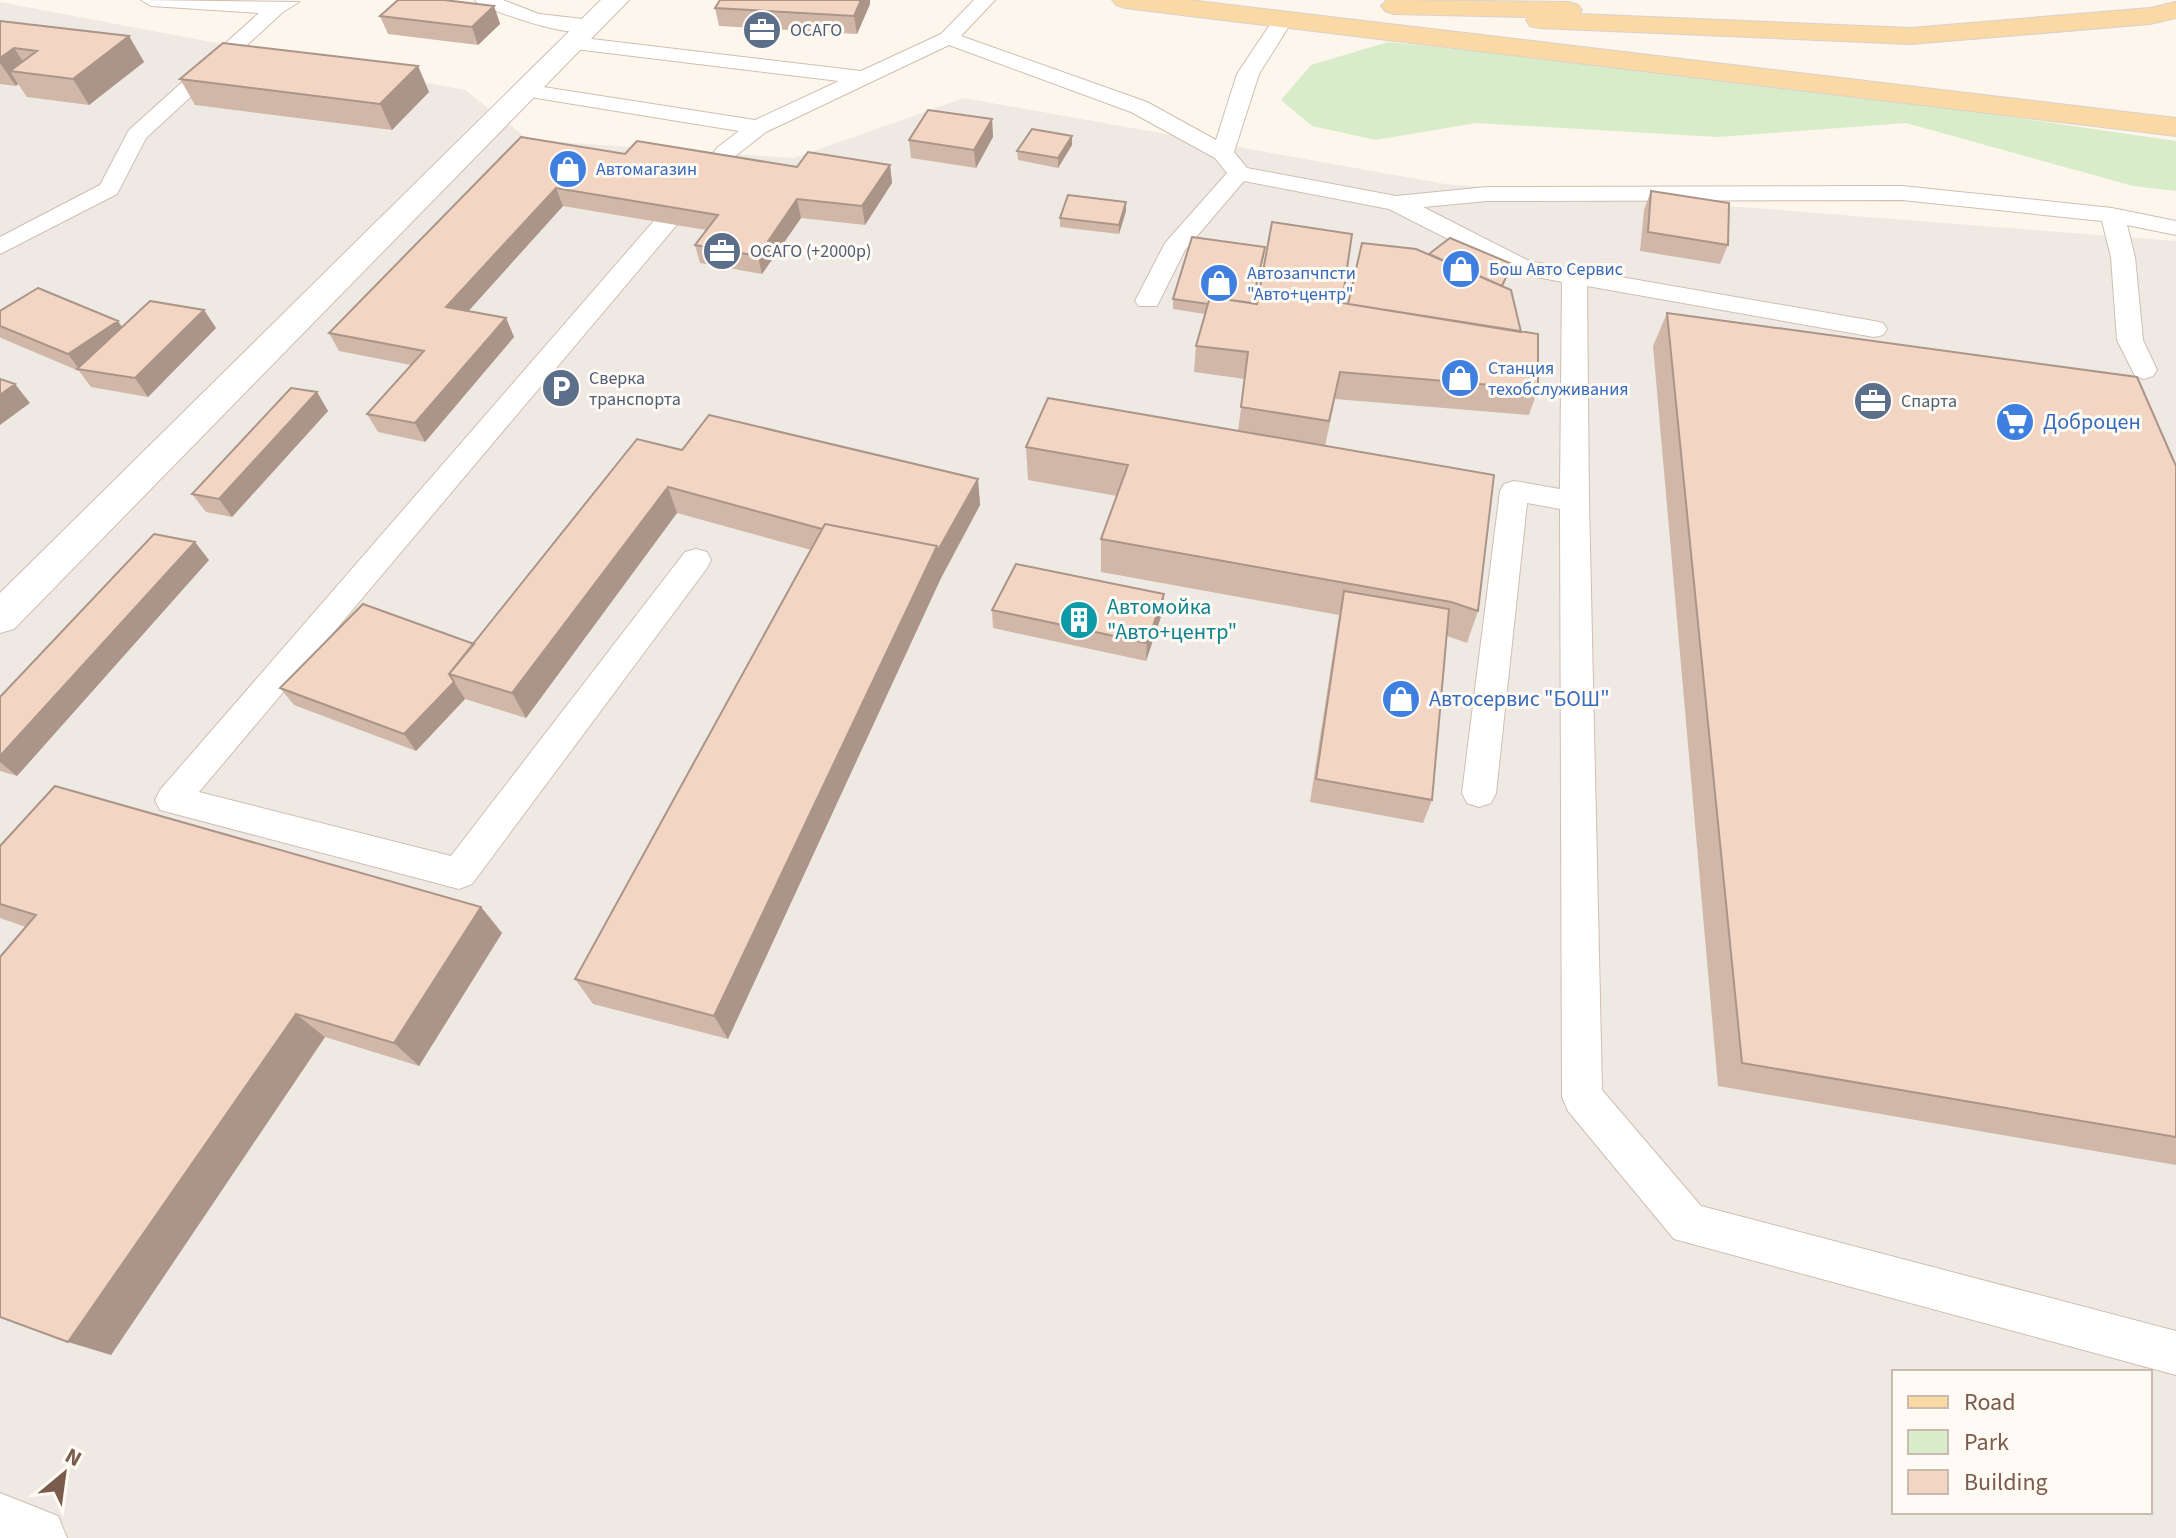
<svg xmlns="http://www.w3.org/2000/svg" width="2176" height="1538" font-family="'Source Sans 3',sans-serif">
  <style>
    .industrial { fill: #efe9e4; fill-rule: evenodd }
    .green { fill: #d8ecc9 }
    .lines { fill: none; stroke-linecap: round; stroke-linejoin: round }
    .lane-casing { stroke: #d1beb0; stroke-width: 2 }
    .street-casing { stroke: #d1beb0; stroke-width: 2 }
    .primary-casing { stroke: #dad1cd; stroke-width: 2 }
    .lane { fill: #fff; fill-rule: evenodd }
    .street { fill: #fff; fill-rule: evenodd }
    .primary { fill: #fbd9a5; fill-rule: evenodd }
    .wall { fill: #d1b7a8 }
    .shaded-wall { fill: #aa9588 }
    .building { fill: #f3d5c3; stroke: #aa9588; stroke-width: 2 }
    .labels { text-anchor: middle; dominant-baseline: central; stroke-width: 6; stroke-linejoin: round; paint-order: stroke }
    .far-service-label { font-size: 18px; fill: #4e5e75; stroke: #fffaf3; text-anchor: start }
    .far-shop-label { font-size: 18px; fill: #366cbe; stroke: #fffaf3; text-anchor: start }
    .shop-label { font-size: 22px; fill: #366cbe; stroke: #fffaf3; text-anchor: start }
    .culture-label { font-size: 22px; fill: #0d838f; stroke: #fffaf3; text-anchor: start }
  </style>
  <rect width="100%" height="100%" fill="#fdf6ec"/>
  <path class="industrial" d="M0 2 465 90 529 140 794 158 964 98 1445 184 2176 241V1538H0ZM1894 1372H2150V1512H1894Z"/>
  <path class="green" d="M1388 42 1778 83 2176 141V191L2133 186 1906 123 1718 137 1476 123 1376 140 1312 126 1281 100 1311 65Z"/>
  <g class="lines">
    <g class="lane-casing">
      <path id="lane" d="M141 0 299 2 283 12 146 138 117 194 0 254V237L100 185 129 130 259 13 151 6Z
        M475 0H503L539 14 592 20 602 26C584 46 501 13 478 4Z
        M974 0H995L961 36 1147 102 1216 140 1237 74 1277 14H1291L1294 18 1259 74 1234 152 1247 168 1396 196 1487 187 1902 186 2112 208 2176 221V235L2127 225 2135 257 2143 340 2157 370 2153 376 2144 379 2135 376 2117 340 2111 257 2102 221 1902 200 1487 201 1423 207 1529 261 1874 321 1883 323 1887 329 1883 335 1874 337 1587 286 1589 502 1602 1090 1701 1206 2176 1331V1375L1674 1239 1568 1111 1562 1097 1560 509 1527 503 1496 793 1491 803 1479 807 1467 803 1462 793 1500 491 1504 484 1514 481 1560 489 1562 282 1513 272 1389 209 1244 181 1185 250 1157 306H1139L1135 301 1165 243 1227 173 1215 158 1131 112 949 45 766 132 734 157 199 792 451 856 685 552 696 549 707 552 711 560 707 568 472 884 459 889 160 810 155 800 160 790 718 147 739 131 524 96 513 90 516 85 524 84 755 120 839 81 575 49 565 43 575 37 861 71 941 34Z"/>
    </g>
    <g class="street-casing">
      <path id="street" d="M601 0H629L14 629 0 633V593Z
        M0 1493 58 1516 67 1538H0Z"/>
    </g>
    <g class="primary-casing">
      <path id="primary" d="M1112 0H1189L2176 118V136L1125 8 1116 5Z
        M1387 0 1569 2 1578 5 1582 10 1579 14 1911 28 2150 8 2176 2V18L2150 24 1911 44 1539 28 1530 26 1526 20 1528 17 1394 14 1385 11 1381 6Z"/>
    </g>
    <use href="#lane" class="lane"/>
    <use href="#street" class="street"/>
    <use href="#primary" class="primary"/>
  </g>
  <path class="wall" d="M870 4 857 34 719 26 715 8Z
    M494 6 500 24 478 45 388 34 380 16Z
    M0 21 129 36 144 62 89 105 27 97 18 84 16 86 0 84Z
    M418 66 429 92 392 130 195 105 180 79Z
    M992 119 993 137 976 168 911 158 909 140Z
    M1072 136V145L1058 168 1018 160 1017 151Z
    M521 137 625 154 797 167 890 165 892 183 865 225 801 218 762 274 700 263 695 245 706 230 563 206 468 311 506 318 514 337 425 442 378 432 367 414 411 365 339 351 329 333Z
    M1651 191 1728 245 1720 264 1640 251 1644 210Z
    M1126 202V211L1119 234 1060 227V218Z
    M1265 247 1253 303 1348 304 1429 254 1512 264 1503 286 1521 332 1538 389 1529 415 1335 399 1325 446 1478 611 1467 643 1447 636 1432 800 1423 823 1310 802 1339 615 1101 572V539L1117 496 1028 480 1026 447 1238 431 1245 379 1194 372 1196 346 1205 314 1173 309V299Z
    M204 310 216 328 148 397 91 387 79 371 1 338 0 337V311L122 327Z
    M1667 313 2176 466V1165L1718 1086 1653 346Z
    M317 392 328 411 232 517 206 512 192 494Z
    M682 450 978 479 980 505 941 578 728 1039 593 1004 575 979 811 550 677 513 526 718 465 699 416 751 294 705 280 688 474 644Z
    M209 560 17 776 0 771V697Z
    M1164 594 1163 611 1146 661 993 628 992 610Z
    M0 846 481 907 502 933 419 1066 325 1037 111 1355 26 927 0 918Z"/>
  <path class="shaded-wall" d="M861 0H870V4L857 34 854 16Z
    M494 6 500 24 478 45 472 27Z
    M129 36 144 62 89 105 73 79Z
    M14 48 31 74 10 71 18 84 16 86 0 63V58Z
    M418 66 429 92 392 130 380 104Z
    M992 119 993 137 976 168 974 150Z
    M1072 136V145L1058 168V158Z
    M890 165 892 183 865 225 862 206Z
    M556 188 563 206 455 326 446 307Z
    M797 199 801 218 762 274 758 256Z
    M1126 202V211L1119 234V225Z
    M1265 247 1264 256 1249 319 1250 310Z
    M204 310 216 328 148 397 135 378Z
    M506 318 514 337 425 442 415 423Z
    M118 321 131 340 79 369 68 354Z
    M15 384 30 403 0 425V395Z
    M317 392 328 411 232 517 219 499Z
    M978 479 980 505 941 578 728 1039 714 1016 937 546Z
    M668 487 677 513 526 718 512 693Z
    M195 542 209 560 17 776 0 762V756Z
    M1164 594 1163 611 1146 661 1147 643Z
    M454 682 465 699 416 751 404 734Z
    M481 907 502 933 419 1066 394 1043Z
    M296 1014 325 1037 111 1355 68 1342Z"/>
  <path class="building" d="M398 0H444L494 6 472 27 380 16Z
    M720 0H861L854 16 715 8Z
    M0 21 129 36 73 79 10 71 37 51 14 48 0 58Z
    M223 43 418 66 380 104 180 79Z
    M928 110 992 119 974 150 909 140Z
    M1032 129 1072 136 1058 158 1017 151Z
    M521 137 625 154 637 141 797 167 808 152 890 165 862 206 797 199 758 256 695 245 718 215 556 188 446 307 506 318 415 423 367 414 424 351 329 333Z
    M1651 191 1729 203 1728 245 1648 232Z
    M1068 195 1126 202 1119 225 1060 218Z
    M1272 222 1352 234 1342 303 1538 334V389L1340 372 1329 421 1241 407 1248 352 1196 346 1210 297 1257 304Z
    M1192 237 1265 247 1252 303 1210 297 1208 304 1173 299Z
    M1450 238 1512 264 1502 286 1429 254Z
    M1362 243 1416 249 1511 290 1521 332 1348 304Z
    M38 288 118 321 68 354 0 326V311Z
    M150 301 204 310 135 378 77 369Z
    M1667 313 2137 377 2176 466V1137L1742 1063Z
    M0 379 15 384 0 395Z
    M291 388 317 392 219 499 192 494Z
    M1048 398 1494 475 1478 611 1451 602 1101 539 1128 465 1026 447Z
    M709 415 978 479 937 552V546L825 524 822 529 668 487 512 693 449 674 637 439 682 450Z
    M825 524 937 546 714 1016 575 979Z
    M154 534 195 542 0 756V697Z
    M1016 564 1164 594 1147 643 992 610Z
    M1344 591 1449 609 1432 800 1316 779Z
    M363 604 474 644 449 674 454 682 404 734 280 688Z
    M55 786 481 907 394 1043 296 1014 68 1342 0 1317V957L36 915 0 904V846Z"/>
  <defs>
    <g id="office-disc" transform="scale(2)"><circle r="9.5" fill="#5c6f8a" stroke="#fffaf3"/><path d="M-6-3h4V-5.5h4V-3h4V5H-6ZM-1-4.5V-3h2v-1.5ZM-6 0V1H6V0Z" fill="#fff"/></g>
    <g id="shop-disc" transform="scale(2)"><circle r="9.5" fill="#3f7fe0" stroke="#fffaf3"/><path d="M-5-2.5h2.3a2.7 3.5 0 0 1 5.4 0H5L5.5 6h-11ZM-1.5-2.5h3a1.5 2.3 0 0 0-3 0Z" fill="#fff"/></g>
    <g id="parking-disc" transform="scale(2)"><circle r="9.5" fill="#5c6f8a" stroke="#fffaf3"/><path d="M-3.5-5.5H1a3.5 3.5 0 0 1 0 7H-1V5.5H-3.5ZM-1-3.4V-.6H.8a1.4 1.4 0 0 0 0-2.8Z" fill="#fff"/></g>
    <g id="supermarket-disc" transform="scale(2)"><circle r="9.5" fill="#3f7fe0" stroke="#fffaf3"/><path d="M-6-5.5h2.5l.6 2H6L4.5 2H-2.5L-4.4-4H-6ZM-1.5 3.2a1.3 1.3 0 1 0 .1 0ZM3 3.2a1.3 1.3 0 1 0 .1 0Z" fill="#fff"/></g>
    <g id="building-disc" transform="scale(2)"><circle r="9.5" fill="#0f9aa8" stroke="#fffaf3"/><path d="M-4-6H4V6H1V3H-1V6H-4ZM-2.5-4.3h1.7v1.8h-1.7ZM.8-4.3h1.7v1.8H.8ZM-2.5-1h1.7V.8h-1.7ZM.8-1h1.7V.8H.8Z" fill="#fff"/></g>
  </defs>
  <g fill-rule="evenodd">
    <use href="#office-disc" x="762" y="30"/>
    <use href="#shop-disc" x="568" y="169"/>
    <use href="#office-disc" x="722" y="251"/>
    <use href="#shop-disc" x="1461" y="269"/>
    <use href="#shop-disc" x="1219" y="283"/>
    <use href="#shop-disc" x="1460" y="378"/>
    <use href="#parking-disc" x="561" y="388"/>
    <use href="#office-disc" x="1873" y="401"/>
    <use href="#supermarket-disc" x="2015" y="422"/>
    <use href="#building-disc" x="1079" y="620"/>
    <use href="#shop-disc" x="1401" y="699"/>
  </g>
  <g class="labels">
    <g class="far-service-label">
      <text x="790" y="30">ОСАГО</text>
      <text x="750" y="251">ОСАГО (+2000р)</text>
      <text x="589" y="378">Сверка<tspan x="589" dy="21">транспорта</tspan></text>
      <text x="1901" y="401">Спарта</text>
    </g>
    <g class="far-shop-label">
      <text x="596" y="169">Автомагазин</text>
      <text x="1489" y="269">Бош Авто Сервис</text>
      <text x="1247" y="273">Автозапчпсти<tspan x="1247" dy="21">"Авто+центр"</tspan></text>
      <text x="1488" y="368">Станция<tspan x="1488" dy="21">техобслуживания</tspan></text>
    </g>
    <g class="shop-label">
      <text x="2043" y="422">Доброцен</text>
      <text x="1429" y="699">Автосервис "БОШ"</text>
    </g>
    <g class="culture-label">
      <text x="1107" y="607">Автомойка<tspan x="1107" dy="25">"Авто+центр"</tspan></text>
    </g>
  </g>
  <rect x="1892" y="1370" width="260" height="144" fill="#fffaf3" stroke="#cabbb1" stroke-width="2"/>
  <rect x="1908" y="1396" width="40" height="12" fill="#fbd9a5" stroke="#cabbb1" stroke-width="2"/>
  <text x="1964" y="1410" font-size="24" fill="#7a5c4d">Road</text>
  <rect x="1908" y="1430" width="40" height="24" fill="#d8ecc9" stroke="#cabbb1" stroke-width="2"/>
  <text x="1964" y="1450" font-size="24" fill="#7a5c4d">Park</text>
  <rect x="1908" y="1470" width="40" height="24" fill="#f3d5c3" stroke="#cabbb1" stroke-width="2"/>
  <text x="1964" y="1490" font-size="24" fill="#7a5c4d">Building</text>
  <g transform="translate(64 1474) rotate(29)" stroke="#fffaf3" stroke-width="6" paint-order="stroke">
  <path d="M0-6L14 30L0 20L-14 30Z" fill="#7a5c4d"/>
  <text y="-12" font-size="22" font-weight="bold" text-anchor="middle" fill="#7a5c4d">N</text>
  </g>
</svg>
